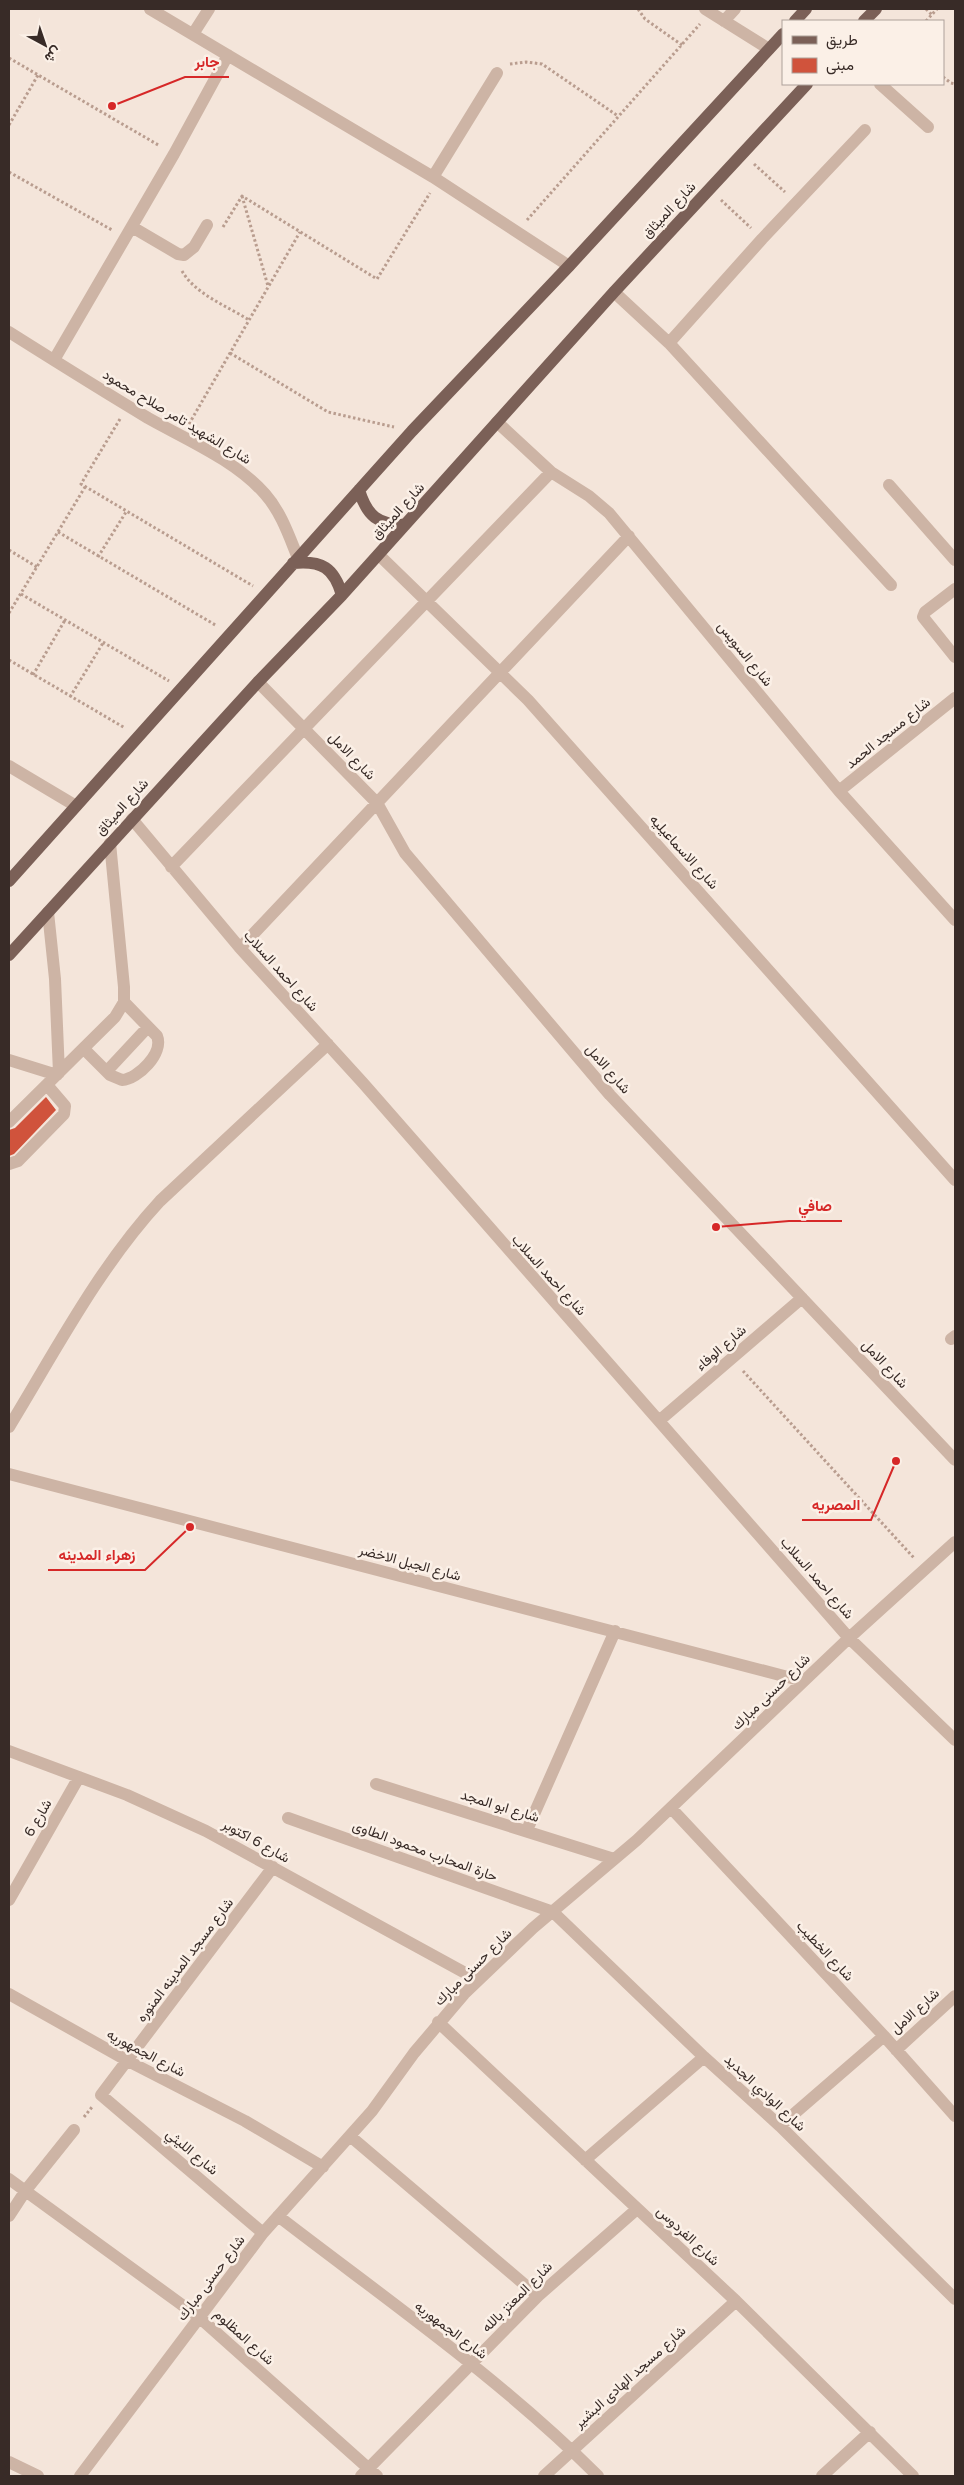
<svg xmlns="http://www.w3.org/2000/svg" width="964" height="2485" font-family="'Varela Round',Vazirmatn,sans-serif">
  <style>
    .building { fill: #d0533c }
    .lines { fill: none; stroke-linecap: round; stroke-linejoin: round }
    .path { stroke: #b99d8f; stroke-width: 3; stroke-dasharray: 2.5 2.5; stroke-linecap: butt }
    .minor { stroke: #cdb4a5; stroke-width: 12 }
    .major { stroke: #7b6057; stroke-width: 12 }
    .labels { text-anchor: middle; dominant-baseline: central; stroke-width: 5; stroke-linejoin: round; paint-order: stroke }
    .street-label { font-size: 14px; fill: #382b27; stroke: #fbf0e7 }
    .leader { fill: none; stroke: #d62828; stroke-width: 2 }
    .callout-dot { fill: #d62828; stroke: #fbf0e7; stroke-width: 2 }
    .callout-label { font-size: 15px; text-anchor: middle; font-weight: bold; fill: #d62828; stroke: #fbf0e7; stroke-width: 5; stroke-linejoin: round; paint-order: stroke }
  </style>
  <rect width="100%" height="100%" fill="#f4e5da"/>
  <path class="building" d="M46 1097 56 1110 14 1154 9 1156V1130L15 1128Z"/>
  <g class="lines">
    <path class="path" d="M638 9 645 19 682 45
      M926 9 932 15
      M926 21 937 9
      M9 58 160 146
      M510 64 526 62 542 64 618 116
      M943 77 951 83 955 84
      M9 125 38 75
      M754 164 785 192
      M9 172 112 230
      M242 196 268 286
      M721 200 751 228
      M527 220 700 24
      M223 227 242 196 377 279 430 193
      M182 271C195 294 227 306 249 320
      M230 353 328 412 394 427
      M120 419 81 484 253 586
      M189 424 300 232
      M58 532 217 626
      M9 550 37 567
      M98 557 126 512
      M21 594 169 681
      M9 613 85 487
      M9 660 125 728
      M33 675 65 620
      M70 697 103 643
      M743 1371 914 1558
      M84 2117 92 2107"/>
    <path class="minor" d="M150 9 433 177 569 266
      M705 9 769 49
      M724 21 735 9
      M193 34 209 9
      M880 84 928 127
      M433 177 497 73
      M132 227 178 254 184 255 194 247 207 225
      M614 292 669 343 891 585
      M9 332C55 361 101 390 148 418 187 440 235 460 265 494 281 512 289 536 298 558
      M669 343 762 239 865 130
      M54 360 174 154 228 55
      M497 422 551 472 589 496 609 513 839 791 955 920
      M889 485 955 560
      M379 555 528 700 955 1180
      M955 589 925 612 923 617 955 657
      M258 682 377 803 405 853 610 1095 955 1460
      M9 766 76 806
      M839 791 955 698
      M132 819 240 948 363 1083 849 1638 955 1740
      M171 867 551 472
      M48 912 55 979 59 1073
      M240 948 629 536
      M84 1049 110 1075 122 1080C138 1079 164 1053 157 1036L124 1002
      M9 1060 57 1075
      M107 1071 148 1027
      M9 1122 115 1017 124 1002V987L110 843
      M9 1164 18 1161 64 1114 65 1106 47 1085
      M951 1339 955 1336
      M660 1420 802 1298
      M9 1427C56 1350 99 1267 160 1201L328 1044
      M9 1474 803 1681
      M9 1751 127 1795 206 1831 478 1980
      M376 1784 614 1859
      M671 1808 884 2036 955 2116
      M288 1818 553 1912 704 2057 780 2126 955 2299
      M527 1830 615 1631
      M9 1900 79 1777
      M9 1994 128 2061 245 2121 323 2167
      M438 2022 736 2301 913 2476
      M896 2050 955 1996
      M780 2126 884 2036
      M350 2136 538 2296
      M585 2160 704 2057
      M9 2179 200 2318 377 2476
      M9 2216 26 2190 74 2130
      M278 2216C387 2300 501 2379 598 2476
      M263 2233 101 2095 273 1867
      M9 2462 38 2476
      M80 2476 263 2233 372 2111 414 2053 464 1994 533 1928 637 1840 849 1638 955 1542
      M361 2476 538 2296 637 2209
      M544 2476 736 2301
      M822 2476 870 2432"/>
    <path class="major" d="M795 21 806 9
      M864 21 876 9
      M359 490C367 516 378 525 405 525
      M293 563C322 560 334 568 342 595
      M9 881 412 431 569 266 783 34
      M9 955 258 682 342 595 614 292 807 84"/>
  </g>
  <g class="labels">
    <g class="street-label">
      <text transform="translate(669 210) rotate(-47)">شارع الميثاق</text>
      <text transform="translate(177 417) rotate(31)">شارع الشهيد تامر صلاح محمود</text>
      <text transform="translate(398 511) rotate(-48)">شارع الميثاق</text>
      <text transform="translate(745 654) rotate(51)">شارع السويس</text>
      <text transform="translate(888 733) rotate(-39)">شارع مسجد الحمد</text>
      <text transform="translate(352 756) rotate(46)">شارع الامل</text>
      <text transform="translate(122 807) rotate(-48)">شارع الميثاق</text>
      <text transform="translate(684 852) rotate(48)">شارع الاسماعيليه</text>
      <text transform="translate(281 971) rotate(48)">شارع احمد السلاب</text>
      <text transform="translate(608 1069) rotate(49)">شارع الامل</text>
      <text transform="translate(549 1275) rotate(48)">شارع احمد السلاب</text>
      <text transform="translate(721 1348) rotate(-41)">شارع الوفاء</text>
      <text transform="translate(885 1364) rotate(47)">شارع الامل</text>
      <text transform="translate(410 1563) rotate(15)">شارع الجبل الاخضر</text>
      <text transform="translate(817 1578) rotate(49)">شارع احمد السلاب</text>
      <text transform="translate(771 1692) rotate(-44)">شارع حسنى مبارك</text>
      <text transform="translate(500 1806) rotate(17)">شارع ابو المجد</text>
      <text transform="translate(38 1818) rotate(-60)">شارع 6</text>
      <text transform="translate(256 1841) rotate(29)">شارع 6 اكتوبر</text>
      <text transform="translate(425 1851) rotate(20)">حارة المحارب محمود الطاوى</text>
      <text transform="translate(825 1951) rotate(47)">شارع الخطيب</text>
      <text transform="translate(185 1960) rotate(-53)">شارع مسجد المدينه المنوره</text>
      <text transform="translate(473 1967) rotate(-45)">شارع حسنى مبارك</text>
      <text transform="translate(915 2011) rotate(-42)">شارع الامل</text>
      <text transform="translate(146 2053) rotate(28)">شارع الجمهوريه</text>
      <text transform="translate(765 2093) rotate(43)">شارع الوادي الجديد</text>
      <text transform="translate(192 2152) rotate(40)">شارع الليثي</text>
      <text transform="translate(688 2236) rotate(43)">شارع الفردوس</text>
      <text transform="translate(211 2278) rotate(-53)">شارع حسنى مبارك</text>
      <text transform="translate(517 2297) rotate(-45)">شارع المعتز بالله</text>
      <text transform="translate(451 2330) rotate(37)">شارع الجمهوريه</text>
      <text transform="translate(244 2337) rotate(42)">شارع المظلوم</text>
      <text transform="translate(630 2377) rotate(-42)">شارع مسجد الهادى البشير</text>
    </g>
  </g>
  <path class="leader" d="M112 106L185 77H229M716 1227L789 1221H842M896 1461L871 1520H802M190 1527L145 1570H48"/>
  <g class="callout-dot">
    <circle cx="112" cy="106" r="5"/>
    <circle cx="716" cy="1227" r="5"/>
    <circle cx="896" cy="1461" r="5"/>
    <circle cx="190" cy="1527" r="5"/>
  </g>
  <g class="callout-label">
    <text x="207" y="67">جابر</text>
    <text x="815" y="1211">صافي</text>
    <text x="836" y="1510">المصريه</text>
    <text x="97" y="1560">زهراء المدينه</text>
  </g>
  <rect width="964" height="2485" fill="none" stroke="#382b27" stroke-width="20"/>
  <rect x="782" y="20" width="162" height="65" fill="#fbf0e7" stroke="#ada19a"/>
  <rect x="792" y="36" width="25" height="8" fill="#7b6057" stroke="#ada19a"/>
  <text x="826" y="45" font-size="15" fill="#382b27">طريق</text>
  <rect x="792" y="58" width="25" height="15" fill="#d0533c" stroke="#ada19a"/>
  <text x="826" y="70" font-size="15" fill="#382b27">مبنى</text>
  <g transform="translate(45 45) rotate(140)" stroke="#fbf0e7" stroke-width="4" paint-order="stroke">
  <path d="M0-4L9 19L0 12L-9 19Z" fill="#382b27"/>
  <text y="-8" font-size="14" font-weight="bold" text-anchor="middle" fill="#382b27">ش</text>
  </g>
</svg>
